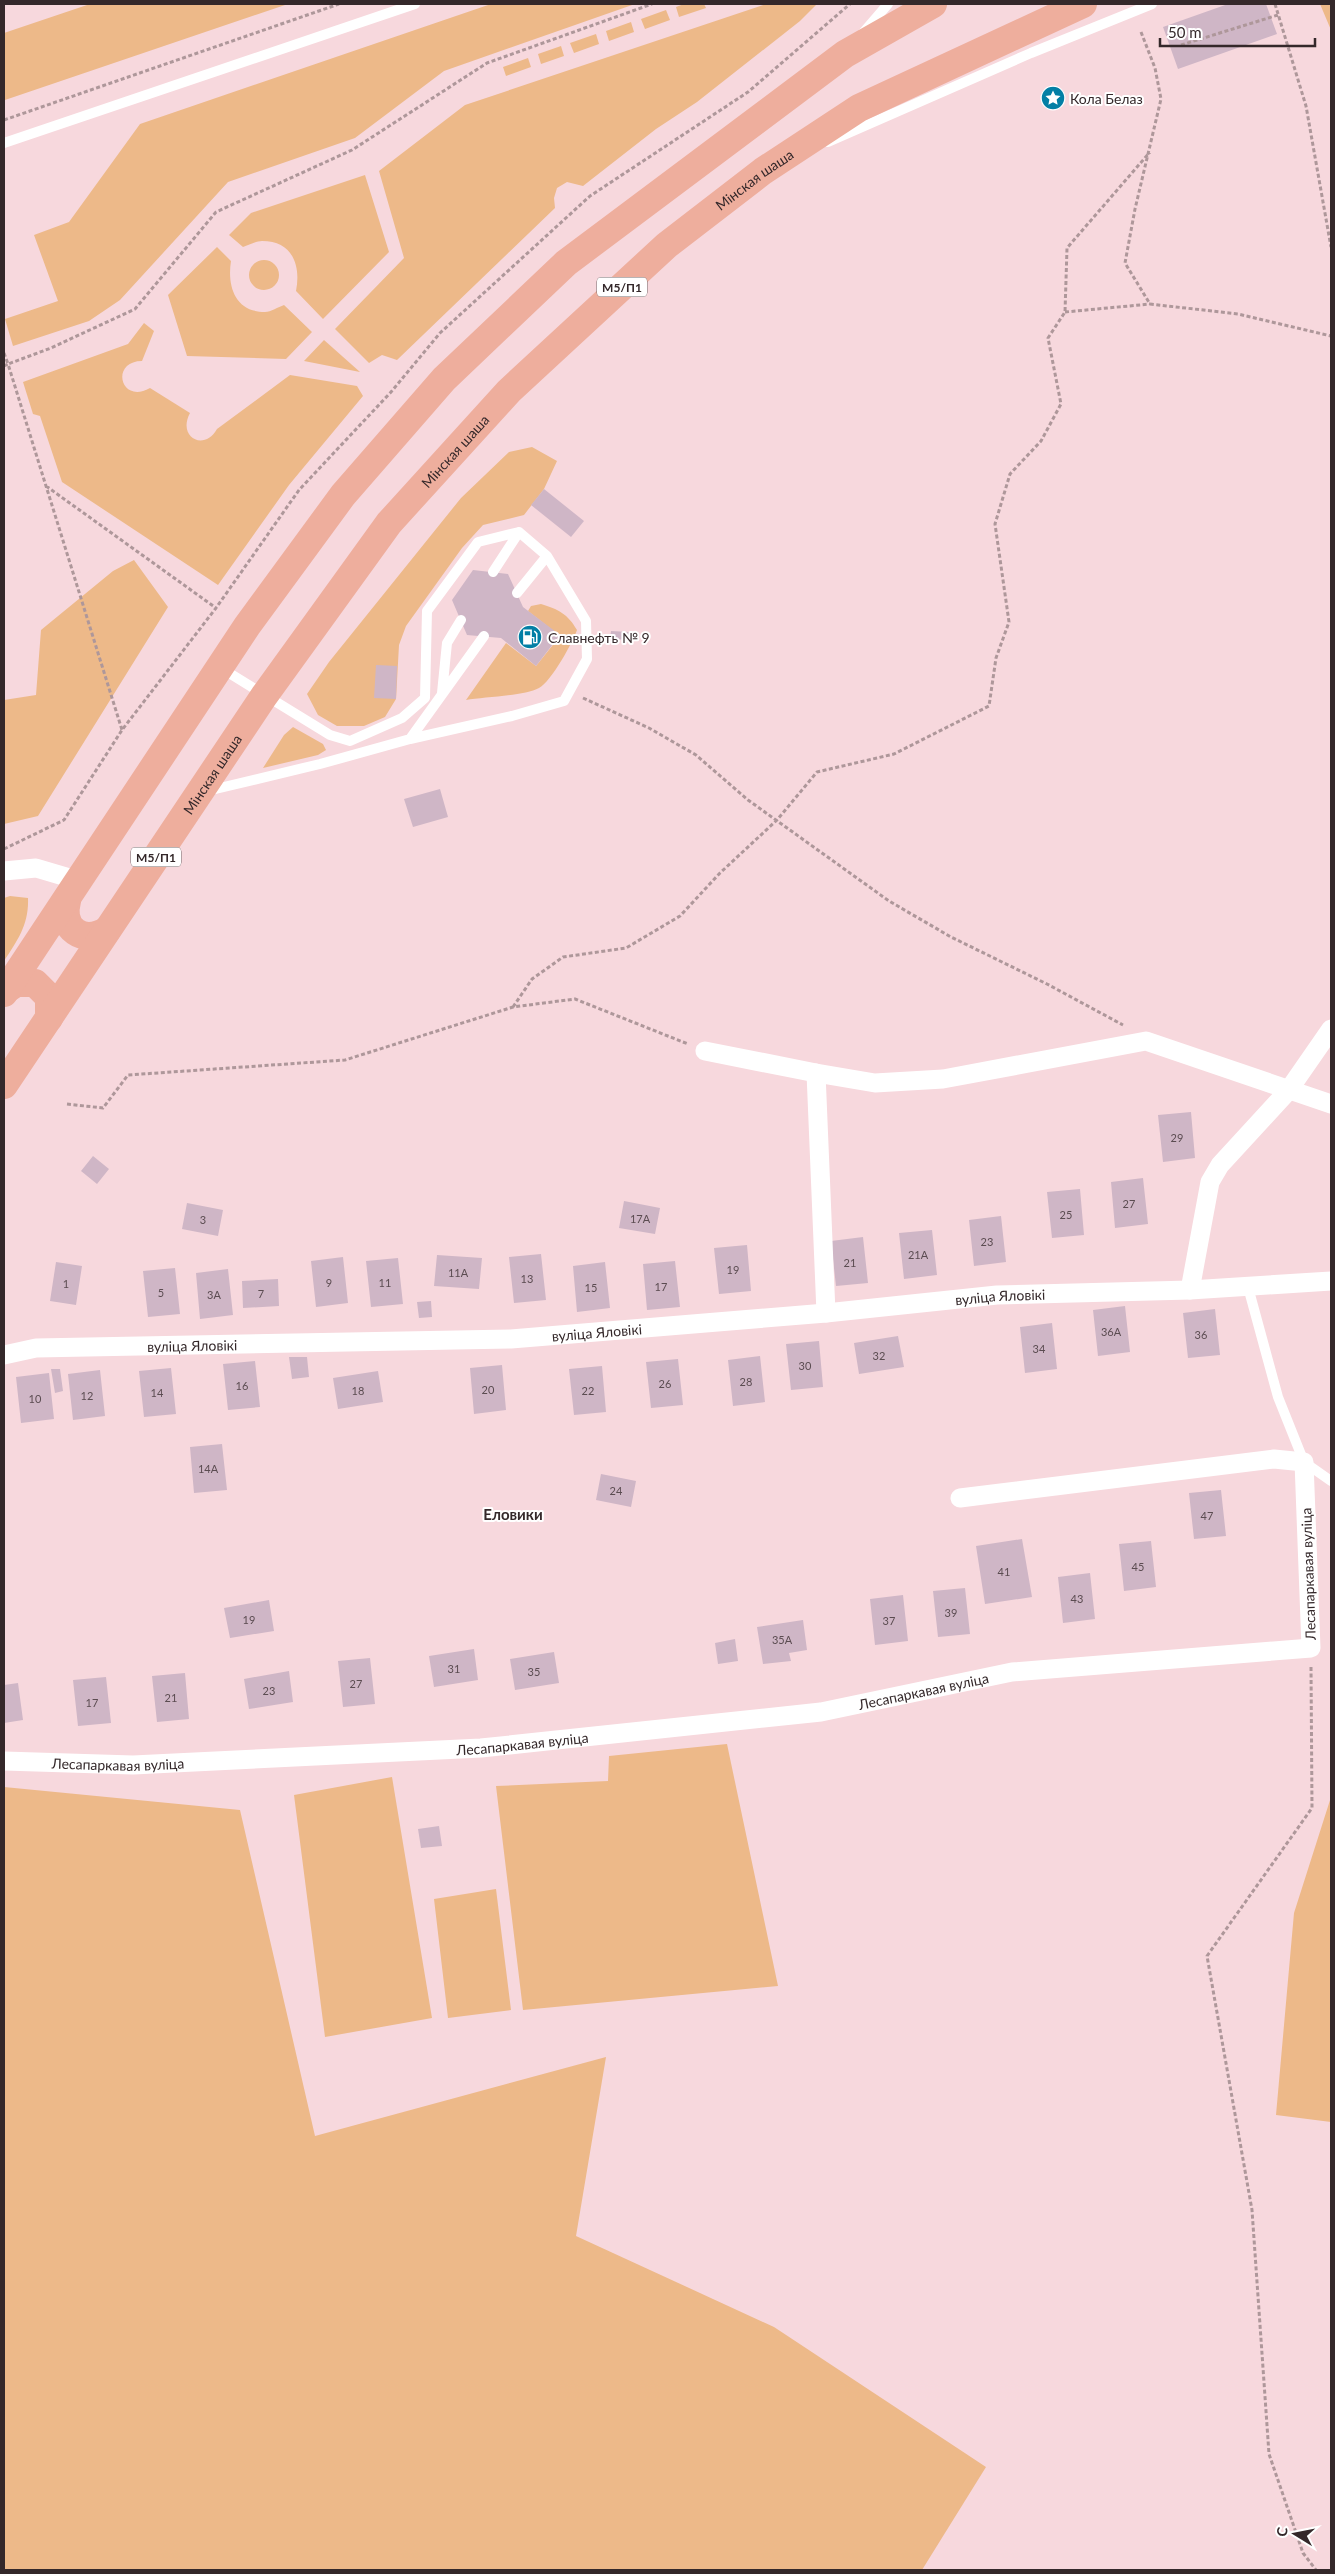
<svg xmlns="http://www.w3.org/2000/svg" width="1335" height="2574" font-family="Lato,sans-serif">
  <style>
    .green { fill: #edb989 }
    .building { fill: #cfb6c6 }
    .lines { fill: none; stroke-linecap: round; stroke-linejoin: round }
    .path { stroke: #ae979a; stroke-width: 3; stroke-dasharray: 4 2.5; stroke-linecap: butt }
    .lane { stroke: #fff; stroke-width: 10 }
    .street { stroke: #fff; stroke-width: 19 }
    .primary { stroke: #eeae9d; stroke-width: 28 }
    .labels { text-anchor: middle; dominant-baseline: central; stroke-width: 4; stroke-linejoin: round; paint-order: stroke }
    .number-label { font-size: 11px; fill: #5b4c51 }
    .shield { fill: #fff; stroke: #71686a; stroke-width: 1 }
    .shield-label { font-size: 12px; font-weight: bold; fill: #34282a }
    .poi-label { font-size: 14px; fill: #34282a; stroke: #fff; text-anchor: start }
    .street-label { font-size: 14px; fill: #34282a; stroke: #fff }
    .neighbourhood-label { font-size: 15px; font-weight: bold; fill: #34282a; stroke: #fff }
  </style>
  <rect width="100%" height="100%" fill="#f7d8dd"/>
  <path class="green" d="M90 4H288L5 100 4 33Z
    M491 4H635L444 71 355 138 228 182 120 300 89 321 13 346 5 319 58 301 34 235 69 222 140 124Z
    M684 4H704L706 8 679 17 676 7Z
    M766 4H817L800 21 697 102 656 129 583 186 567 182 557 188 554 198 555 208 397 360 382 355 369 363 335 329 404 258 379 171 465 105Z
    M1320 4H1331V30Z
    M666 10 670 20 645 29 641 19Z
    M631 22 634 32 609 41 606 31Z
    M596 34 599 44 574 53 570 43Z
    M561 46 564 56 541 64 538 54Z
    M528 58 531 67 506 76 503 67Z
    M365 175 389 252 323 319 296 291C301 266 293 241 262 241 256 241 249 245 243 247L229 235 251 213Z
    M217 247 231 261C227 286 235 312 265 312 271 312 278 307 284 305L312 332 286 359 187 356 168 295Z
    M249 275a15 15 0 1 1 30 0a15 15 0 1 1-30 0Z
    M144 323 154 331 142 361C110 361 120 405 150 388L190 413C177 437 204 452 217 429L290 375 357 386 363 396 289 485 218 585 62 482 40 416 33 414 23 382 128 344Z
    M324 340 360 372 304 361Z
    M532 447 557 461 544 489 524 515 483 525 462 548 406 626 399 645 396 699 385 717 364 726H337L318 715 307 694 329 662 461 498 509 452Z
    M134 560 168 607 38 816 4 824V700L36 695 41 630 113 571Z
    M541 604C558 609 568 614 577 630 573 642 551 682 539 688 524 696 484 697 466 700L506 643 536 666 560 636 528 611 531 606Z
    M293 727 323 744 326 750 318 755 263 768 284 735Z
    M10 896 28 898C29 924 18 940 4 961V898Z
    M727 1744 778 1986 523 2010 496 1786 608 1781 609 1756Z
    M392 1777 432 2018 325 2037 294 1795Z
    M4 1787 240 1810 315 2136 606 2057 576 2236 774 2327 986 2467 922 2570H4Z
    M1331 1797V2122L1276 2115 1294 1913Z
    M496 1889 511 2010 448 2018 434 1899Z"/>
  <path class="building" d="M1228 4H1266L1277 34 1178 69 1163 27Z
    M544 489 584 521 571 537 531 505Z
    M473 570 508 574 523 607 560 635 536 666 501 638 467 635 452 600Z
    M611 631 629 632V640L610 639Z
    M376 665 397 666 396 699 374 698Z
    M440 789 448 817 413 827 404 799Z
    M1191 1112 1195 1158 1163 1162 1158 1115Z
    M93 1156 109 1169 97 1184 81 1171Z
    M1143 1178 1148 1224 1115 1228 1111 1182Z
    M1080 1189 1084 1235 1052 1238 1047 1192Z
    M624 1201 660 1208 655 1234 619 1228Z
    M187 1203 223 1210 218 1236 182 1229Z
    M1001 1216 1006 1262 974 1266 969 1220Z
    M932 1230 937 1275 904 1279 899 1233Z
    M863 1237 868 1283 836 1286 831 1241Z
    M747 1245 751 1291 719 1294 714 1248Z
    M541 1254 546 1300 514 1303 509 1257Z
    M437 1255 482 1258 479 1289 434 1286Z
    M343 1257 348 1303 316 1307 311 1261Z
    M398 1258 403 1304 371 1307 366 1261Z
    M675 1261 680 1307 647 1310 643 1264Z
    M56 1262 82 1266 76 1305 50 1301Z
    M605 1262 610 1308 577 1312 573 1266Z
    M175 1268 180 1314 148 1317 143 1271Z
    M228 1269 233 1315 200 1319 196 1273Z
    M278 1279 279 1306 243 1308 242 1281Z
    M431 1301 432 1317 419 1318 417 1302Z
    M1125 1306 1130 1352 1098 1356 1093 1310Z
    M1215 1309 1220 1355 1188 1358 1183 1313Z
    M1052 1323 1057 1369 1025 1373 1020 1327Z
    M898 1336 904 1367 859 1374 854 1343Z
    M819 1341 823 1387 791 1390 786 1344Z
    M760 1356 765 1402 733 1406 728 1360Z
    M289 1357H307L309 1377 292 1379Z
    M678 1359 683 1405 651 1408 646 1362Z
    M255 1361 260 1407 228 1410 223 1364Z
    M502 1365 506 1410 474 1414 470 1368Z
    M602 1366 606 1412 574 1415 569 1369Z
    M171 1368 176 1414 144 1417 139 1371Z
    M51 1369H60L63 1391 55 1393Z
    M100 1370 105 1416 73 1420 68 1374Z
    M378 1371 383 1402 338 1409 333 1378Z
    M49 1373 54 1419 21 1423 16 1377Z
    M222 1444 227 1490 194 1493 190 1447Z
    M601 1474 636 1481 631 1507 596 1500Z
    M1221 1490 1226 1536 1194 1539 1189 1493Z
    M1022 1539 1032 1597 985 1604 976 1546Z
    M1151 1541 1156 1587 1124 1591 1119 1544Z
    M1090 1573 1095 1619 1063 1623 1058 1577Z
    M965 1588 970 1634 938 1637 933 1591Z
    M903 1595 908 1641 875 1645 870 1599Z
    M269 1600 274 1631 230 1638 224 1608Z
    M803 1620 807 1650 789 1653 791 1661 763 1664 757 1627Z
    M735 1639 738 1661 718 1664 715 1643Z
    M474 1649 478 1680 434 1687 429 1656Z
    M554 1652 559 1683 515 1690 510 1659Z
    M370 1658 375 1704 343 1707 338 1661Z
    M289 1671 293 1702 249 1709 244 1679Z
    M185 1673 189 1719 157 1722 152 1676Z
    M106 1677 111 1723 78 1726 73 1680Z
    M18 1683 23 1720 4 1723V1685Z
    M439 1826 442 1846 421 1848 418 1829Z"/>
  <g class="lines">
    <path class="path" d="M1275 4 1306 106 1331 247
      M1141 32 1155 68 1161 99 1135 209 1125 263 1150 304 1238 314 1331 336
      M1181 45 1278 15
      M4 120 339 4
      M1065 312 1150 304
      M4 353 8 364 51 348 135 309 216 212 352 150 487 63 652 4
      M4 366 8 364 122 730
      M46 486 216 608
      M583 698 649 728 696 755 748 800 889 901 951 937 1047 984 1123 1025
      M4 849 64 820 122 730 216 608 299 490 391 392 440 333 590 196 748 92 850 4
      M513 1007 532 979 563 957 626 948 680 916 720 873 777 820 817 772 894 754 989 706 996 658 1009 622 995 524 1010 474 1041 441 1061 404 1048 338 1065 312 1067 248 1150 152
      M67 1104 103 1108 128 1075 345 1060 513 1007 575 999 688 1044
      M1311 1667 1312 1808 1207 1956 1252 2210 1269 2454 1303 2553 1316 2570"/>
    <path class="lane" d="M863 33 888 4
      M828 142 1031 53 1152 4
      M4 143 415 4
      M493 572 519 532
      M517 593 547 556 519 532
      M221 668 330 735 350 741 402 718 425 698 427 611 478 542 519 532
      M442 693 447 643 461 620
      M410 739 512 716 564 701 587 659 586 621 547 556
      M207 791 320 764 410 739 484 636
      M1248 1287 1278 1397 1304 1462 1331 1481"/>
    <g class="street">
      <path d="M4 871 36 868 80 881"/>
      <path d="M705 1051 816 1073"/>
      <path d="M1190 1290 1210 1182 1220 1165 1288 1091 1331 1029"/>
      <path d="M826 1313 816 1073 875 1083 943 1079 1146 1041 1331 1104"/>
      <path id="s1" d="M4 1355 36 1348 511 1339 826 1313 997 1295 1190 1290 1331 1281"/>
      <path id="s2" d="M4 1761 133 1765 481 1748 821 1712 1012 1672 1311 1648 1304 1462 1274 1459 960 1498"/>
    </g>
    <g class="primary">
      <path d="M67 901C60 929 83 945 107 930"/>
      <path d="M7 989 16 983H35L49 997V1018"/>
      <path d="M4 993 247 626 343 495 444 379 566 263 845 54 933 4"/>
      <path id="s3" d="M4 1085 264 696 389 523 509 391 667 245 763 171 859 108 1083 4"/>
    </g>
  </g>
  <defs>
    <g id="sight-disc" transform="scale(1.25)"><circle r="9.5" fill="#037fa5" stroke="#fff"/><path d="M0-6L1.8-2.2L6-1.7L2.9 1.2L3.7 5.4L0 3.3L-3.7 5.4L-2.9 1.2L-6-1.7L-1.8-2.2Z" fill="#fff"/></g>
    <g id="fuel-disc" transform="scale(1.25)"><circle r="9.5" fill="#037fa5" stroke="#fff"/><path d="M-5.5-6h7V0h2V4h1.3V-2.5L3-4.5l.8-.8L6-3V5H2.5V1h-1V6h-7ZM-4.2-4.7v3.2H.2V-4.7Z" fill="#fff"/></g>
  </defs>
  <g fill-rule="evenodd">
    <use href="#sight-disc" x="1053" y="98"/>
    <use href="#fuel-disc" x="530" y="637"/>
  </g>
  <g class="labels">
    <g class="number-label">
      <text x="1177" y="1137">29</text>
      <text x="1129" y="1203">27</text>
      <text x="1066" y="1214">25</text>
      <text x="640" y="1218">17А</text>
      <text x="203" y="1219">3</text>
      <text x="987" y="1241">23</text>
      <text x="918" y="1254">21А</text>
      <text x="850" y="1262">21</text>
      <text x="733" y="1269">19</text>
      <text x="458" y="1272">11А</text>
      <text x="527" y="1278">13</text>
      <text x="329" y="1282">9</text>
      <text x="385" y="1282">11</text>
      <text x="66" y="1283">1</text>
      <text x="661" y="1286">17</text>
      <text x="591" y="1287">15</text>
      <text x="161" y="1292">5</text>
      <text x="261" y="1293">7</text>
      <text x="214" y="1294">3А</text>
      <text x="1111" y="1331">36А</text>
      <text x="1201" y="1334">36</text>
      <text x="1039" y="1348">34</text>
      <text x="879" y="1355">32</text>
      <text x="805" y="1365">30</text>
      <text x="746" y="1381">28</text>
      <text x="665" y="1383">26</text>
      <text x="242" y="1385">16</text>
      <text x="488" y="1389">20</text>
      <text x="358" y="1390">18</text>
      <text x="588" y="1390">22</text>
      <text x="157" y="1392">14</text>
      <text x="87" y="1395">12</text>
      <text x="35" y="1398">10</text>
      <text x="208" y="1468">14А</text>
      <text x="616" y="1490">24</text>
      <text x="1207" y="1515">47</text>
      <text x="1138" y="1566">45</text>
      <text x="1004" y="1571">41</text>
      <text x="1077" y="1598">43</text>
      <text x="951" y="1612">39</text>
      <text x="249" y="1619">19</text>
      <text x="889" y="1620">37</text>
      <text x="782" y="1639">35А</text>
      <text x="454" y="1668">31</text>
      <text x="534" y="1671">35</text>
      <text x="356" y="1683">27</text>
      <text x="269" y="1690">23</text>
      <text x="171" y="1697">21</text>
      <text x="92" y="1702">17</text>
    </g>
    <g class="shield">
      <rect x="597" y="277.5" width="50" height="19" rx="4"/>
      <rect x="131" y="847.5" width="50" height="19" rx="4"/>
    </g>
    <g class="shield-label">
      <text x="622" y="287">М5/П1</text>
      <text x="156" y="857">М5/П1</text>
    </g>
    <g class="poi-label">
      <text x="1070" y="98">Кола Белаз</text>
      <text x="548" y="637">Славнефть № 9</text>
    </g>
    <g class="street-label">
      <text stroke="none"><textPath href="#s3" startOffset="1184">Мінская шаша</textPath></text>
      <text stroke="none"><textPath href="#s3" startOffset="779">Мінская шаша</textPath></text>
      <text stroke="none"><textPath href="#s3" startOffset="374">Мінская шаша</textPath></text>
      <text stroke="none"><textPath href="#s1" startOffset="999">вуліца Яловікі</textPath></text>
      <text stroke="none"><textPath href="#s1" startOffset="594">вуліца Яловікі</textPath></text>
      <text stroke="none"><textPath href="#s1" startOffset="189">вуліца Яловікі</textPath></text>
      <text transform="translate(1308 1574) rotate(-92)">Лесапаркавая вуліца</text>
      <text stroke="none"><textPath href="#s2" startOffset="924">Лесапаркавая вуліца</textPath></text>
      <text stroke="none"><textPath href="#s2" startOffset="519">Лесапаркавая вуліца</textPath></text>
      <text stroke="none"><textPath href="#s2" startOffset="114">Лесапаркавая вуліца</textPath></text>
    </g>
    <g class="neighbourhood-label">
      <text x="513" y="1514">Еловики</text>
    </g>
  </g>
  <rect width="1335" height="2574" fill="none" stroke="#34282a" stroke-width="10"/>
  <g transform="translate(1295 2534) rotate(280)" stroke="#ffffff" stroke-width="4" paint-order="stroke">
  <path d="M0-4L9 19L0 12L-9 19Z" fill="#34282a"/>
  <text y="-8" font-size="14" font-weight="bold" text-anchor="middle" fill="#34282a">С</text>
  </g>
  <path d="M1160 38v8h155v-8" fill="none" stroke="#34282a" stroke-width="2.5"/>
  <text x="1168" y="38" font-size="15" fill="#34282a" stroke="#ffffff" stroke-width="4" paint-order="stroke">50 m</text>
</svg>
